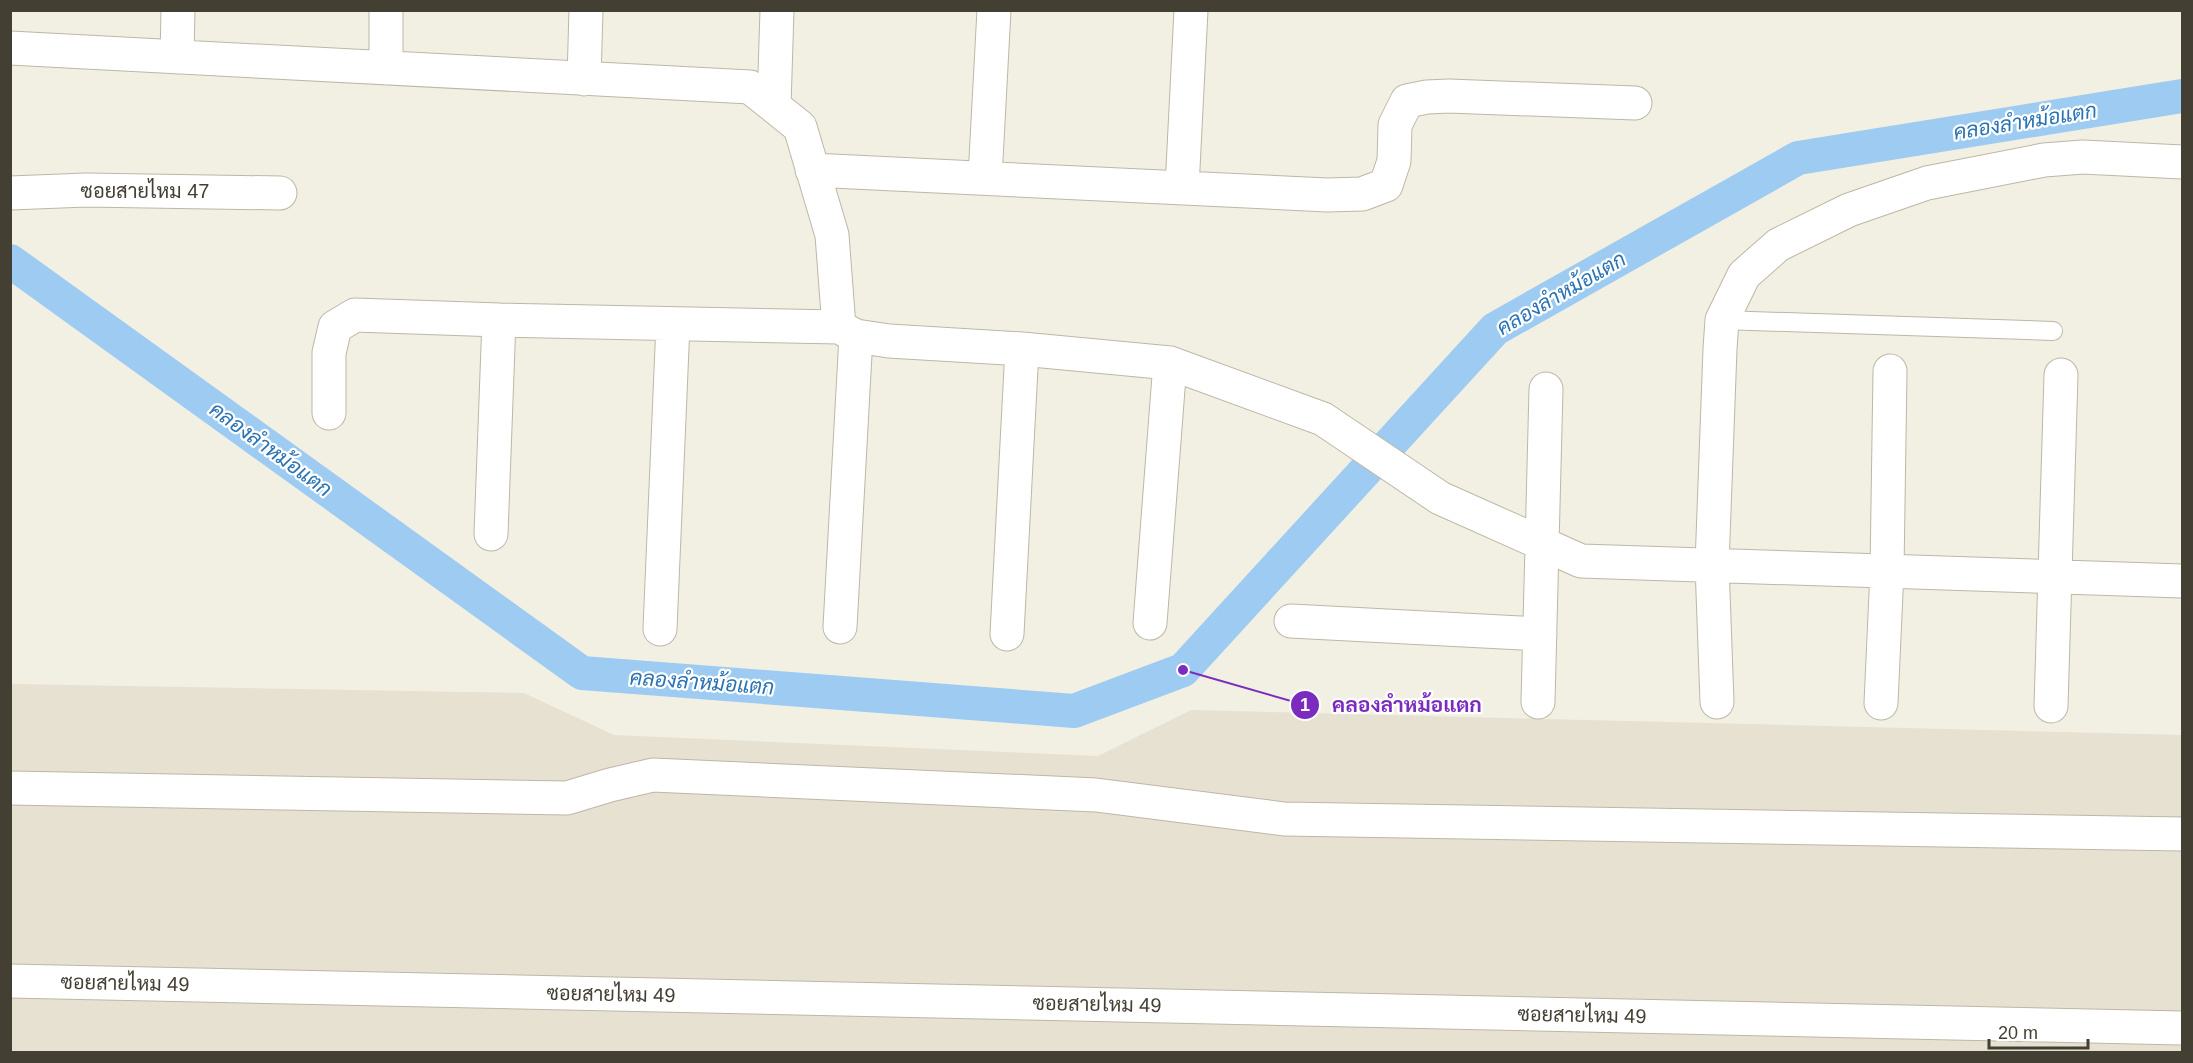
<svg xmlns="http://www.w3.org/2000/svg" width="2193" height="1063" font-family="Arial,Sarabun,sans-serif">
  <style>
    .residential { fill: #e7e1d1 }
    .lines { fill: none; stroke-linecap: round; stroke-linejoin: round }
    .canal { stroke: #9dcbf2; stroke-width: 34 }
    .service-casing { stroke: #beb7a6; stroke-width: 20 }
    .minor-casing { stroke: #beb7a6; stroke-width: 35 }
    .service { stroke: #fff; stroke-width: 18 }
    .minor { stroke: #fff; stroke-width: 33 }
    .labels { text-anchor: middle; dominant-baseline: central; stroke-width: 4.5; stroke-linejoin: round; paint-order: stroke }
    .street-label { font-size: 20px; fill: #443f33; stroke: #fff }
    .water-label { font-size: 21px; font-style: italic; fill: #2a73b3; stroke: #fff }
    .leader { fill: none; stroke: #7b2cbf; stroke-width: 2 }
    .callout-dot { fill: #7b2cbf; stroke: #fff; stroke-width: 2 }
    .mark-label { font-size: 18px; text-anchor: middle; font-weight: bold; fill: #fff }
    .callout-label { font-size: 21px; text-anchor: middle; font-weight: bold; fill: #7b2cbf; stroke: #fff; stroke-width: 4.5; stroke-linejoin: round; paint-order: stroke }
  </style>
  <rect width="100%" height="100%" fill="#f2efe3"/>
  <path class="residential" d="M11 684 524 693 614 735 1098 756 1191 710 2182 735V1052H11Z"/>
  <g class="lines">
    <path class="canal" d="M10 261 582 673 1074 711 1183 670 1495 329 1798 158 2182 96"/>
    <g class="service-casing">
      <path id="service" d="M1722 320 2053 331"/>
    </g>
    <g class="minor-casing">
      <path id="minor" d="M386 10V68
        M10 48 750 87 800 127 832 235 839 327 856 336 889 341 1022 349 1170 363 1323 419 1440 498 1581 561 2182 581
        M177 57 178 10
        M584 79 586 10
        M774 106 777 10
        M812 170 1327 195 1362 194 1386 185 1394 161 1395 125 1407 101 1427 97 1449 96 1635 103
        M985 178 994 10
        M1182 188 1191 10
        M10 193 86 190 280 193
        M329 413V353L335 327 355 315 499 320 839 327
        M491 534 499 320
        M1291 621 1540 634
        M1150 623 1170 363
        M840 627 856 336
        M660 629 673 324
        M1007 634 1022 349
        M1538 702 1546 389
        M1717 702 1712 565 1720 349 1722 320 1744 275 1778 245 1849 210 1927 183 2044 160 2083 157 2182 162
        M1881 703 1887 571 1890 371
        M2051 706 2061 375
        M10 788 567 798 610 785 653 775 1096 795 1284 819 2182 834
        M10 981 2182 1028"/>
    </g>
    <use href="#service" class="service"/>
    <use href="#minor" class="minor"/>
  </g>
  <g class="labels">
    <g class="street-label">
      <text x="145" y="191">ซอยสายไหม 47</text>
      <text transform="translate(125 983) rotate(1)">ซอยสายไหม 49</text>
      <text transform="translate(611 994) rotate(1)">ซอยสายไหม 49</text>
      <text transform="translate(1097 1004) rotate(1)">ซอยสายไหม 49</text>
      <text transform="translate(1582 1015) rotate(1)">ซอยสายไหม 49</text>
    </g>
    <g class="water-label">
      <text transform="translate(2025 121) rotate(-9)">คลองลำหม้อแตก</text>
      <text transform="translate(1561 293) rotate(-30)">คลองลำหม้อแตก</text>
      <text transform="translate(271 449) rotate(36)">คลองลำหม้อแตก</text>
      <text transform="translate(702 682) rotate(4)">คลองลำหม้อแตก</text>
    </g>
  </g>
  <path class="leader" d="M1183 670L1305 705"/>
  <g class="callout-dot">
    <circle cx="1183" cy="670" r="6"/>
    <circle cx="1305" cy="705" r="15"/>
  </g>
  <g class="mark-label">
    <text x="1305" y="711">1</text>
  </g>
  <g class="callout-label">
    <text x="1407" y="712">คลองลำหม้อแตก</text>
  </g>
  <rect width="2193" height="1063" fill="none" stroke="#443f33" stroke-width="24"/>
  <path d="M1989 1039v9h99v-9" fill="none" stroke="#443f33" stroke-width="3"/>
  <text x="1998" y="1039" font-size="18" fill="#443f33" stroke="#ffffff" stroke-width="4.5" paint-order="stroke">20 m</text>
</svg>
